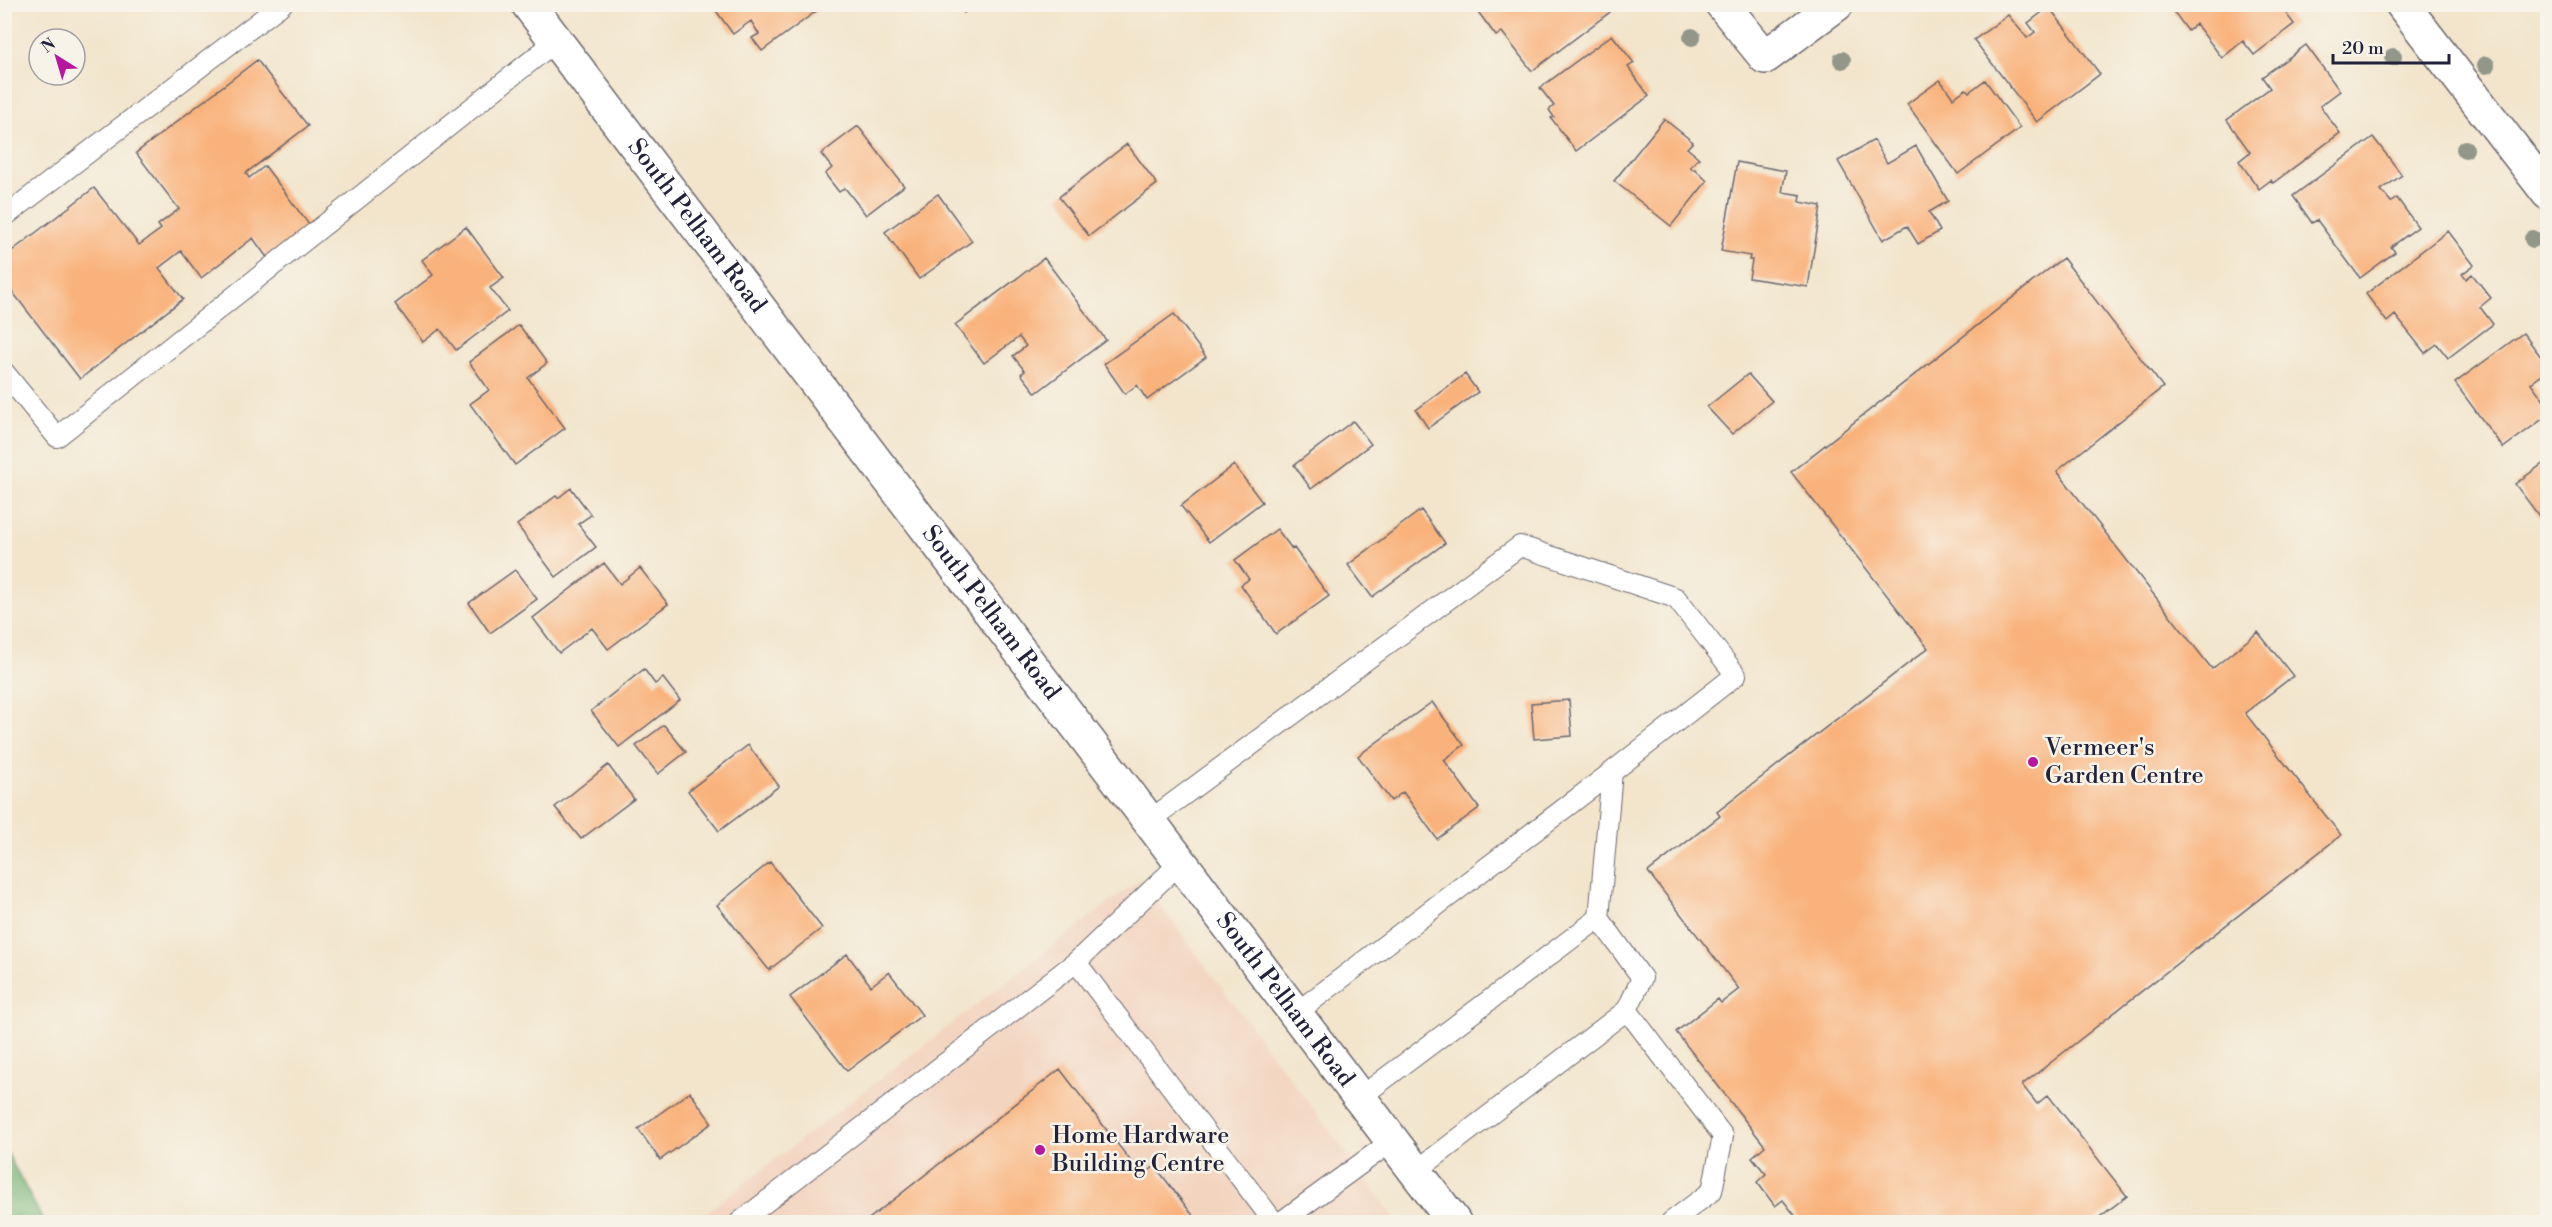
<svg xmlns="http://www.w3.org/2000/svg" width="2552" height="1227" font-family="'Libre Bodoni',serif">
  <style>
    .built { fill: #f3d4bf }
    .forest { fill: #74b475; stroke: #4b6b58; stroke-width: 1.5 }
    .building { fill: #f9b27b }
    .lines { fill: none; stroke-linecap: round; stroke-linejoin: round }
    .service-casing { stroke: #6b666e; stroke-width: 22 }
    .minor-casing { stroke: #6b666e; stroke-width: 36 }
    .secondary-casing { stroke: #6b666e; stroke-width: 36 }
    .service { stroke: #fff; stroke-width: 20 }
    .minor { stroke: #fff; stroke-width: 33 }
    .secondary { stroke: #fff; stroke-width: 33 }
    .tree { fill: #929789 }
    .poi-dot { fill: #b5179e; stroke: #f7f3e8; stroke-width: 2 }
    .labels { text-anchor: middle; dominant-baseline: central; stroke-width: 5; stroke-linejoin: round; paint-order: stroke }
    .street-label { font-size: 24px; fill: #22223b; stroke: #f7f3e8 }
    .poi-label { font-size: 24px; fill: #22223b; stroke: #f7f3e8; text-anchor: start }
  </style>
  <rect width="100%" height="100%" fill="#f7f3e8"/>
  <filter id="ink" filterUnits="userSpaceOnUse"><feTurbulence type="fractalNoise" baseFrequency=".0167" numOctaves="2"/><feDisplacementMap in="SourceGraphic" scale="12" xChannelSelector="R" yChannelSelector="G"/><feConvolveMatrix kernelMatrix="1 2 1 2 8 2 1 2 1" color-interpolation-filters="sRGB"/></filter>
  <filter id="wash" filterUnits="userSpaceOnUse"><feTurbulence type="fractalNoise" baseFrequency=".008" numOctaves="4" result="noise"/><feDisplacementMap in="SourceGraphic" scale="24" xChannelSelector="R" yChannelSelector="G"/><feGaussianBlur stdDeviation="1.35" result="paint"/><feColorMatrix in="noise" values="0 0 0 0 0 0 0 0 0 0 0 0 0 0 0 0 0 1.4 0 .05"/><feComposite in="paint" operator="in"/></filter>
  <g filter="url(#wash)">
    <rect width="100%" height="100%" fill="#f2e5cc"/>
    <path class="built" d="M1140 879 1398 1222H694Z"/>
    <path class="forest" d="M4 1150 8 1155 44 1222H5Z"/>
    <g id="blocks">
      <path class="building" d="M711 4H826L762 51 752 38 759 34 751 21 733 34Z
        M957 4H976L964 13Z
        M1481 4H1604L1610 12 1532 71 1502 32 1496 36 1476 9Z
        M2184 4H2279L2294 24 2254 55 2243 41 2222 58 2196 24 2188 31 2174 12Z
        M2049 7 2100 74 2037 122 1974 40 2008 15 2027 38 2035 32 2028 23Z
        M1612 35 1634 63 1628 67 1649 96 1576 151 1551 118 1554 117 1549 110 1554 106 1540 88Z
        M2306 45 2340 91 2320 106 2340 133 2273 183 2271 180 2259 189 2239 161 2250 152 2227 120 2270 88 2262 77Z
        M257 60 308 126 246 173 249 178 265 166 313 230 271 263 253 238 201 278 181 251 159 268 183 299 80 379 4 281V257L94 188 139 245 161 229 158 225 179 209 136 153Z
        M1940 80 1953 98 1966 89 1969 92 1985 80 2020 128 1958 174 1907 104Z
        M1664 119 1693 142 1687 148 1699 158 1690 167 1694 170 1695 169 1707 181 1671 226 1614 181Z
        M858 126 904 186 866 215 845 188 839 192 825 174 832 168 821 154Z
        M2373 137 2402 175 2381 190 2391 202 2397 198 2418 227 2391 247 2395 252 2360 278 2317 220 2312 223 2293 196Z
        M1874 140 1887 163 1916 146 1948 201 1929 212 1940 231 1918 244 1907 226 1883 240 1838 161Z
        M1127 144 1157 184 1089 236 1059 197Z
        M1737 162 1786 171 1782 192 1801 195 1800 202 1821 206 1808 287 1749 278 1752 260H1749L1750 256 1721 251Z
        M938 194 972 241 919 279 885 232Z
        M466 227 504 278 490 288 508 311 456 350 440 329 423 342 395 304 433 275 422 260Z
        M2448 231 2474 265 2462 274 2466 279 2472 274 2491 298 2480 307 2493 324 2448 358 2437 344 2425 353 2395 315 2387 322 2366 294Z
        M1044 258 1106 340 1036 393 1021 374 1025 371 1013 356 1026 346 1019 337 984 363 955 325Z
        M2063 258 2163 387 2057 471 2212 669 2258 632 2293 676 2245 713 2341 835 2022 1085 2037 1104 2048 1095 2127 1196 2093 1222H1800L1783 1200 1775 1206 1757 1182 1766 1174 1752 1157 1765 1146 1676 1032 1718 999 1721 1003 1739 989 1648 872 1720 816 1717 812 1928 648 1791 472Z
        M1174 314 1206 357 1147 400 1137 385 1125 394 1104 364Z
        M519 325 547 363 528 378 565 428 515 465 470 404 489 390 469 362Z
        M2523 333 2548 366V371L2531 383 2548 406V415L2503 448 2455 383Z
        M1465 374 1478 392 1428 428 1416 410Z
        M1748 374 1772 401 1732 434 1707 407Z
        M1353 421 1371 444 1311 489 1294 465Z
        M2548 460V528L2515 484Z
        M1234 465 1262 502 1209 542 1181 506Z
        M571 488 591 515 578 524 596 547 556 577 517 525 556 496 558 498Z
        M1421 510 1445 543 1372 597 1348 565Z
        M1277 529 1292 549 1294 548 1329 596 1276 634 1241 585 1249 579 1235 560Z
        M604 563 620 584 640 568 668 604 608 649 592 628 559 653 533 618Z
        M515 570 537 599 490 633 469 603Z
        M644 669 655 684 663 678 680 700 619 747 591 711Z
        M1569 700 1572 736 1534 739 1531 703Z
        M1432 702 1464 745 1444 760 1479 808 1437 839 1403 792 1391 801 1358 756Z
        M664 725 686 752 658 774 636 746Z
        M748 745 779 786 719 831 688 791Z
        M608 765 634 799 581 839 555 807Z
        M770 862 822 928 769 970 717 905Z
        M847 954 871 986 889 972 922 1015 847 1071 790 997Z
        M1060 1069 1142 1176 1155 1166 1198 1222H865Z
        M690 1092 712 1123 660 1160 638 1129Z"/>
    </g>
  </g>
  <g filter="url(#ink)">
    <use href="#blocks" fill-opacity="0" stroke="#6b666e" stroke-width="1.5"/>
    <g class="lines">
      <g class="service-casing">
        <path id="service" d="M4 217 282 4
          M4 372 57 437 556 41
          M1150 820 1520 546 1676 598 1736 675 1612 772
          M1181 862 1076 962 1274 1222
          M1296 1013 1612 772 1599 918
          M1359 1098 1599 918 1642 978 1627 1010
          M1415 1172 1627 1010 1723 1136 1712 1191 1671 1222
          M740 1222 1076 962
          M1281 1222 1392 1141"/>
      </g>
      <g class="minor-casing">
        <path id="minor" d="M1722 4 1765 57 1837 4
          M2402 4 2548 193"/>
      </g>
      <g class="secondary-casing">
        <g id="secondary">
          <path id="s1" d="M528 4 1454 1222"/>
        </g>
      </g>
      <use href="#service" class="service"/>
      <use href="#minor" class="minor"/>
      <use href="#secondary" class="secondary"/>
    </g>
    <g class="tree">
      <circle cx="1692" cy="37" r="9"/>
      <circle cx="2393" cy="57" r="9"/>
      <circle cx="1842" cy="60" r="9"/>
      <circle cx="2486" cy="65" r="9"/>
      <circle cx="2465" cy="149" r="9"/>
      <circle cx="2533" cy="239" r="9"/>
    </g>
  </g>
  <g class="poi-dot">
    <circle cx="2033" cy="762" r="6"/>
    <circle cx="1040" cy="1150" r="6"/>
  </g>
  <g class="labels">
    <g class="street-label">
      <text stroke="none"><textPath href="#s1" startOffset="279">South Pelham Road</textPath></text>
      <text stroke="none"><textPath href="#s1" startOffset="765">South Pelham Road</textPath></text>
      <text stroke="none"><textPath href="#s1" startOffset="1251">South Pelham Road</textPath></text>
    </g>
    <g class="poi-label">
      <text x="2045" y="748">Vermeer's<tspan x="2045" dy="28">Garden Centre</tspan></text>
      <text x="1052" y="1136">Home Hardware<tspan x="1052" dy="28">Building Centre</tspan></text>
    </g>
  </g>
  <rect width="2552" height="1227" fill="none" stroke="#f7f3e8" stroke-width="24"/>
  <g transform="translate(57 57) rotate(323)"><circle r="28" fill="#f7f3e8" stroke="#a29fa3" stroke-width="1.5"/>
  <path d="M0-4.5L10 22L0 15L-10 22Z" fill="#b5179e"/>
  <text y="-9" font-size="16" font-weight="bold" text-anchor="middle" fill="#22223b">N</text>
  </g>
  <path d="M2333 54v9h116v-9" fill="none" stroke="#22223b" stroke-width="3"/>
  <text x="2342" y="54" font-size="18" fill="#22223b" stroke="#f7f3e8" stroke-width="4.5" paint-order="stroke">20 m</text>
</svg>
